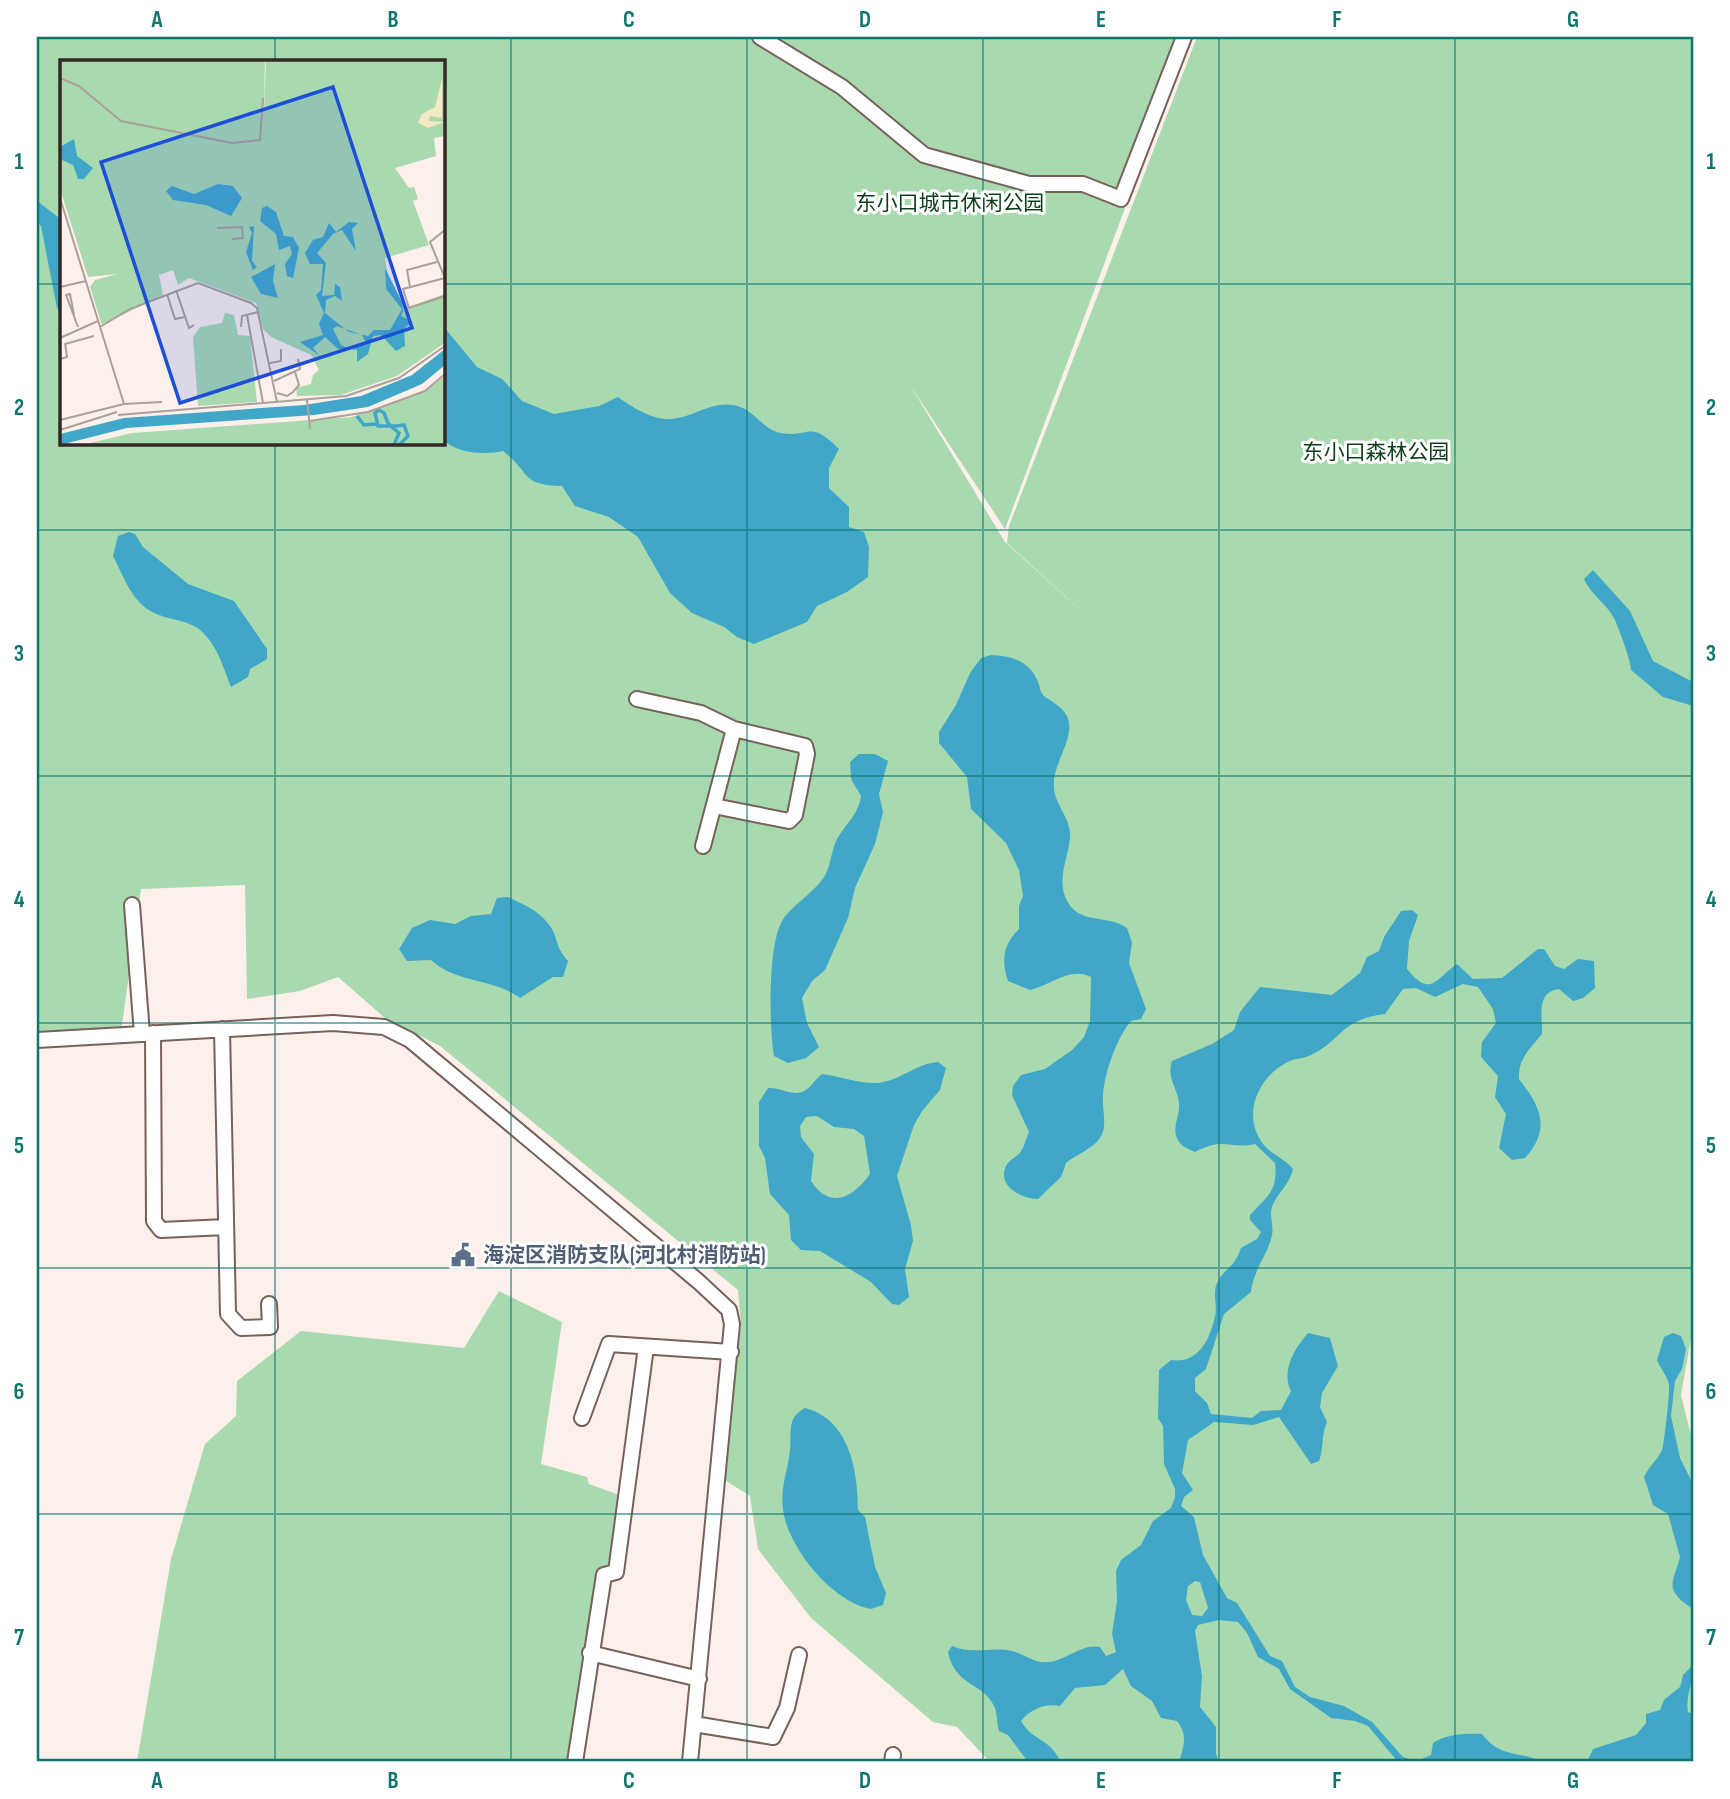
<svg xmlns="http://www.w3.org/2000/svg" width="1730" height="1799" font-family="'Sofia Sans Condensed','Noto Sans SC',sans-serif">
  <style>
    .green { fill: #a9daaf; fill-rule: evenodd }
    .water { fill: #41a7c9; fill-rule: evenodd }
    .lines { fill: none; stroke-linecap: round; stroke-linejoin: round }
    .minor-casing { stroke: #76625a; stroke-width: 18 }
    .minor { stroke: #fff; stroke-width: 14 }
    .grid { fill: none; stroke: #0f766e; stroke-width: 2; stroke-opacity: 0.55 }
    .labels { text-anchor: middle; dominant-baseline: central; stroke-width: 6; stroke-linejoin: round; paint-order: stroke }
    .park-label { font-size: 21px; fill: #0b3d18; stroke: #fff }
    .service-label { font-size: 21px; font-weight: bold; fill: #4e5e75; stroke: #fff; text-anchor: start }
    .inset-river { fill: none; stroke: #41a7c9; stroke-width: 3.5 }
    .inset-road { fill: none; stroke: #aca09b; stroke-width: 2 }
    .view { fill: #1d4ed8; fill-opacity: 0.15; stroke: #1d4ed8; stroke-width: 3.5 }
    .inset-edge { fill: none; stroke: #332a27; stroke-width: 3.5 }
    .neatline { fill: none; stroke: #0f766e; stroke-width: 2.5 }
    .grid-label { font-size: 23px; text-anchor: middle; font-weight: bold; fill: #0f766e }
  </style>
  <rect width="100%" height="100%" fill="#fdefe9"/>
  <path class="green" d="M37 37H1189L1005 529 910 385 1005 542 1103 631 1007 543 1009 526 1197 37H1693V1327L1681 1395 1693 1443V1762H990L957 1727 933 1722 811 1618 758 1549 750 1496 723 1479 741 1325 738 1290 440 1046 385 1018 338 977 300 991 247 999 245 885 141 889 121 1032 37 1036ZM61 61H443V443H61Z
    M499 1291 562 1322 541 1464 587 1477 589 1484 619 1495 612 1566 600 1568 568 1762H137L171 1559 205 1444 236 1416 237 1381 301 1331 464 1348Z"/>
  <path class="water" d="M37 201 58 217 61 225V311L57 308 41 226 37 222Z
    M443 326 477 367 502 379 522 401 554 414 599 406 618 397C632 407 654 421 672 419 696 417 714 398 740 407 755 412 764 430 781 433 811 438 809 419 839 449L829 468V488L849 507V527L864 532 869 547 868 577 847 592 817 606 807 622 754 644 737 637 724 627 692 613 670 593 638 537 609 517 575 506 562 486C519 485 531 472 503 451 485 455 456 454 443 439Z
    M129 532 135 534 143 547 188 584 234 601 267 649V659L250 669 248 677 231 687C223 667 218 646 200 630 189 621 172 620 159 615 133 606 125 579 113 556L118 536Z
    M1593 570 1630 611 1653 661 1693 682V706L1663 697 1631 670C1632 664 1618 626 1614 618 1606 603 1591 595 1584 579Z
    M991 655C1012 656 1030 661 1038 682 1040 687 1040 692 1044 696 1058 706 1072 712 1069 732 1066 751 1052 769 1054 788 1055 805 1072 820 1070 838 1068 860 1056 879 1067 901 1080 925 1107 914 1127 928L1132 943 1129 963 1146 1009 1141 1019 1131 1021C1117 1037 1104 1074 1103 1096 1102 1109 1108 1127 1100 1138 1091 1150 1077 1154 1066 1163L1061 1177 1038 1199C1021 1199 995 1185 1007 1164 1010 1160 1016 1157 1020 1153 1024 1147 1026 1139 1029 1132L1012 1095 1013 1086 1021 1075 1045 1069 1072 1050 1084 1037 1090 1021 1091 977C1070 966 1051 985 1030 990L1008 981C1001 960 1003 945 1019 929V906L1023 896 1019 870 1006 843 971 809 967 777 939 743V732L956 705 970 673 981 658Z
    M859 754H875L888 761 879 794 883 812 875 844 855 888 848 918 825 970 812 981 802 998 807 1023 819 1047 806 1058 788 1063 774 1056C769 1026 768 950 781 923 788 908 814 893 824 877 831 866 831 852 836 841 845 824 858 816 861 796L851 779 850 762Z
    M508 897C523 904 540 911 550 926 559 939 554 945 568 961L563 977H553L520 998C493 978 455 983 431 960L407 961 399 949 412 928 430 920 455 924 471 916 491 914 497 898Z
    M1412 910 1418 915 1409 941 1407 969C1431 999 1436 978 1457 964L1473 979 1502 978 1538 949H1544L1555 966 1564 969 1578 959 1594 961 1595 988 1583 998 1573 1001 1559 989C1535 992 1543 1018 1542 1034 1530 1049 1518 1058 1519 1079 1540 1106 1552 1128 1525 1158L1512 1160 1499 1148 1506 1114 1495 1097 1498 1076 1481 1057 1482 1042 1496 1023 1493 1009 1478 987 1463 984 1435 997 1416 988 1403 989 1385 1014C1339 1020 1344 1039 1311 1055 1304 1059 1293 1058 1286 1063 1257 1078 1241 1117 1264 1145 1271 1154 1285 1159 1293 1169 1288 1188 1278 1191 1272 1207 1269 1215 1274 1225 1272 1235 1268 1255 1253 1270 1251 1292L1224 1314 1206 1369 1195 1378V1391L1207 1403 1211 1414 1252 1418 1261 1411 1281 1410 1291 1391C1281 1371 1294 1349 1308 1333L1330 1338 1338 1366 1322 1393 1320 1407 1327 1422C1321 1435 1324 1448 1319 1461L1311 1464 1279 1417 1253 1425 1214 1422 1188 1440 1182 1473 1193 1490 1184 1497 1181 1506 1194 1517 1203 1555 1227 1598 1237 1603 1270 1656 1282 1661 1295 1687 1310 1697 1344 1706 1372 1722 1403 1757 1417 1761 1431 1755 1433 1743C1446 1734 1466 1733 1482 1734 1500 1758 1519 1751 1544 1762H1398L1368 1726 1355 1721 1331 1718 1290 1689 1279 1669 1258 1657 1247 1633 1238 1622 1219 1620 1198 1625 1195 1631 1202 1676 1200 1707 1216 1727V1754L1219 1762H1179C1184 1746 1188 1735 1177 1721L1161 1718 1152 1701 1131 1686 1123 1669 1105 1685 1075 1688 1060 1706C1046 1703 1030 1709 1021 1721 1034 1743 1047 1735 1061 1762H1028L1008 1735 999 1731C997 1723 997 1714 995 1708 984 1682 955 1687 948 1652L952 1646C972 1655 992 1646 1012 1651 1025 1654 1035 1664 1048 1662 1067 1660 1082 1643 1100 1647L1106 1656 1116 1652 1112 1634 1117 1601 1116 1571 1121 1560 1141 1545 1153 1521 1171 1508 1175 1497V1489L1164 1464 1163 1426 1158 1418 1159 1370 1171 1360C1199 1364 1210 1339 1215 1316 1218 1305 1212 1294 1217 1283 1223 1269 1235 1268 1241 1248L1257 1239 1261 1232 1250 1220V1215C1267 1196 1278 1192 1275 1163L1255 1144C1228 1150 1226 1136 1195 1152 1188 1149 1180 1146 1177 1138 1172 1127 1180 1116 1179 1104 1178 1087 1166 1079 1172 1061L1212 1044 1234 1030 1240 1012 1260 987 1332 995 1360 973 1367 957 1379 951 1384 937 1401 911ZM1195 1581 1200 1582 1208 1608 1202 1616 1192 1615 1186 1600 1188 1586Z
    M938 1062 946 1068 940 1090 922 1111 914 1125 897 1176 911 1225 913 1241 905 1269 909 1297 899 1305 892 1304 871 1282 820 1251 801 1250 791 1240 789 1215 770 1194 765 1158 759 1146V1102L768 1088C781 1087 795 1098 806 1090 812 1086 816 1078 822 1074 840 1076 859 1084 877 1083 898 1082 917 1063 938 1062ZM817 1116 834 1127 854 1129 864 1136 870 1174C853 1198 830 1210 811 1181L814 1154 801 1137 800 1126 806 1117Z
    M1673 1333 1681 1336 1686 1349 1682 1369 1675 1381 1671 1416 1680 1458 1693 1484V1605L1690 1607C1663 1589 1674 1581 1680 1557L1668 1514 1653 1505 1644 1477C1649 1466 1657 1461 1662 1450 1664 1446 1670 1390 1669 1385 1668 1377 1660 1368 1657 1360L1664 1337Z
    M805 1408C849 1419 858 1470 858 1510L865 1517 875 1567 886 1593 883 1605 871 1609C833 1603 787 1547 783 1509 780 1488 788 1470 790 1450 792 1432 786 1418 805 1408Z
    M1693 1665C1694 1682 1685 1695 1688 1712L1693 1714V1762H1587L1593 1749 1636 1735 1646 1723V1714L1660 1710 1664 1700 1680 1687 1683 1675Z"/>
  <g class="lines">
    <g class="minor-casing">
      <path id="minor" d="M760 37 842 87 924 155 1029 184H1083L1121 199 1184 37
        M637 699 701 713 734 729 805 746 807 754 795 815 789 821 714 806
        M703 846 734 729
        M132 905 142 1034
        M222 1029 228 1314 241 1328 270 1327 269 1304
        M153 1033 154 1221 161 1230 226 1227
        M37 1040 333 1023 384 1027 410 1040 699 1282 729 1310 732 1324 690 1762
        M582 1418 609 1344 731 1352
        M590 1653 699 1679
        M694 1724 773 1737 787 1708 799 1655
        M575 1762 604 1575 616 1572 646 1347
        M892 1762 893 1755"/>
    </g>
    <use href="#minor" class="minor"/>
  </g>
  <path class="grid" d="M275 37V61M511 37V1762M747 37V1762M983 37V1762M1219 37V1762M1455 37V1762M37 284H61M443 284H1693M275 443V1762M37 530H1693M37 776H1693M37 1023H1693M37 1268H1693M37 1514H1693"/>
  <defs>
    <g id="civic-bare" transform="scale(1.89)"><path d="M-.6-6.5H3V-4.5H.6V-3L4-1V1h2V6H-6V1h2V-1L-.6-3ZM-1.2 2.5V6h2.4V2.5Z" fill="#5c6f8a" stroke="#fff" stroke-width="2.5" paint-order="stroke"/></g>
  </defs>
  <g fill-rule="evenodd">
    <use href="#civic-bare" x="463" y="1255"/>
  </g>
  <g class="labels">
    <g class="park-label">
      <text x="950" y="203">东小口城市休闲公园</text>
      <text x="1376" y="452">东小口森林公园</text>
    </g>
    <g class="service-label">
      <text x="483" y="1255">海淀区消防支队(河北村消防站)</text>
    </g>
  </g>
  <g transform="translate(60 60)">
    <rect width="385" height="385" fill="#fdefe9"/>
    <path d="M205 0 204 54 206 0H385V76L374 78 376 96 335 108 349 128 354 127 358 139 353 141 369 185 325 198 328 216 345 248 385 234V283L337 316 281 335 237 336 236 328 251 324 253 315 259 310 251 295 211 277 203 269 196 243 129 218 118 225 113 210 99 215 103 235 42 265 30 227 35 220 57 214 28 217 0 129V1ZM165 253 174 255 178 275 190 276 197 342 138 346 133 277 140 267 162 263ZM385 316V385H22L72 373 292 357 365 332Z" fill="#a9daaf"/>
    <path d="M382 19V58L370 56 369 61 385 62 368 68 358 63 362 54 375 47Z" fill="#f3e9c3"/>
    <path d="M14 79 17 96 33 108 24 119H18L13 105 0 99V87ZM158 124 173 126 182 138 171 156 146 145 113 140 106 131 112 126 134 134ZM207 146 216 152 224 176 233 177 239 188 233 218 227 216 225 204 232 194 230 186 219 190 216 174 200 161 202 148ZM289 162 298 163 292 169 296 191 282 170 273 174 257 193 266 203 262 236 274 235 275 224 280 227 282 241 275 236 266 240 265 253 289 272 308 276 314 270H330L342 249 326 229 325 208 342 242 343 251 341 256 352 261 344 269 345 286 336 291 321 275 313 276 308 294 297 302V290L278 289 265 277 253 288 260 296 240 282 263 275 259 264 264 253 256 235 261 230 263 204H250L245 193 253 180 263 177 269 163 276 172ZM277 266 302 275 306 283 292 290 281 285 273 269ZM194 166 192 201 197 207 193 210 186 192 192 173 189 167ZM215 204 213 221 218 238 201 234 191 217ZM385 289V305L362 324 308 347 254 355 67 368 0 385V374L64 358 244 345 301 336 352 315Z" fill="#41a7c9" fill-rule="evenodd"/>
    <path class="inset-river" d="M297 356 304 365 316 364M334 385 339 373 333 368 328 363 324 353 319 350 315 353 318 366H337L344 365 348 376 339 385"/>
    <path class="inset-road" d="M0 18 19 26 61 61 172 83 200 80 203 38M0 138 64 344 102 342M157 168 182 167 183 178 172 179M385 170 370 182 385 218M385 218 343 229 349 248 385 236M0 227 26 221M350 227 347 210 377 202M116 230 129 268 134 265M107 234 115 259 125 257M14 255 10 234 6 235 18 267M187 255 203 343M40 267 70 249 138 223 191 243 197 248 217 342M181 267 182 256 198 252M0 278 38 261M5 284 34 276M0 299 7 297 5 283M210 303 221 301V289M214 321 240 309 238 299M217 333 227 336 233 332 239 325 235 312M247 339 250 369M58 355 286 336 339 318 385 286M0 360 64 344M249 361 308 352 365 331 385 314M0 370 57 352"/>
    <path class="view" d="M273 27 352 268 120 343 41 102Z"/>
    <rect width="385" height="385" class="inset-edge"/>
  </g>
  <rect width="1730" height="1799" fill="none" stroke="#ffffff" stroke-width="77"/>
  <rect x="38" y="38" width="1654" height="1722" class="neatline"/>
  <g class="grid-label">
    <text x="157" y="27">A</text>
    <text x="393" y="27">B</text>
    <text x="629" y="27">C</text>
    <text x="865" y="27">D</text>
    <text x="1101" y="27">E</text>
    <text x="1337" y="27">F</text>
    <text x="1573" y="27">G</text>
    <text x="19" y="169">1</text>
    <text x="1711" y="169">1</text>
    <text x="19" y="415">2</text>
    <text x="1711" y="415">2</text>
    <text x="19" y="661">3</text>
    <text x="1711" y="661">3</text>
    <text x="19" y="907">4</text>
    <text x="1711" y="907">4</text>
    <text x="19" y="1153">5</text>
    <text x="1711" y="1153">5</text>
    <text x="19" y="1399">6</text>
    <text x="1711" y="1399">6</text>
    <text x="19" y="1645">7</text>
    <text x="1711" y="1645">7</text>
    <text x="157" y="1788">A</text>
    <text x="393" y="1788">B</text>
    <text x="629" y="1788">C</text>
    <text x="865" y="1788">D</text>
    <text x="1101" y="1788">E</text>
    <text x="1337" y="1788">F</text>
    <text x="1573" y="1788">G</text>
  </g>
</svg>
